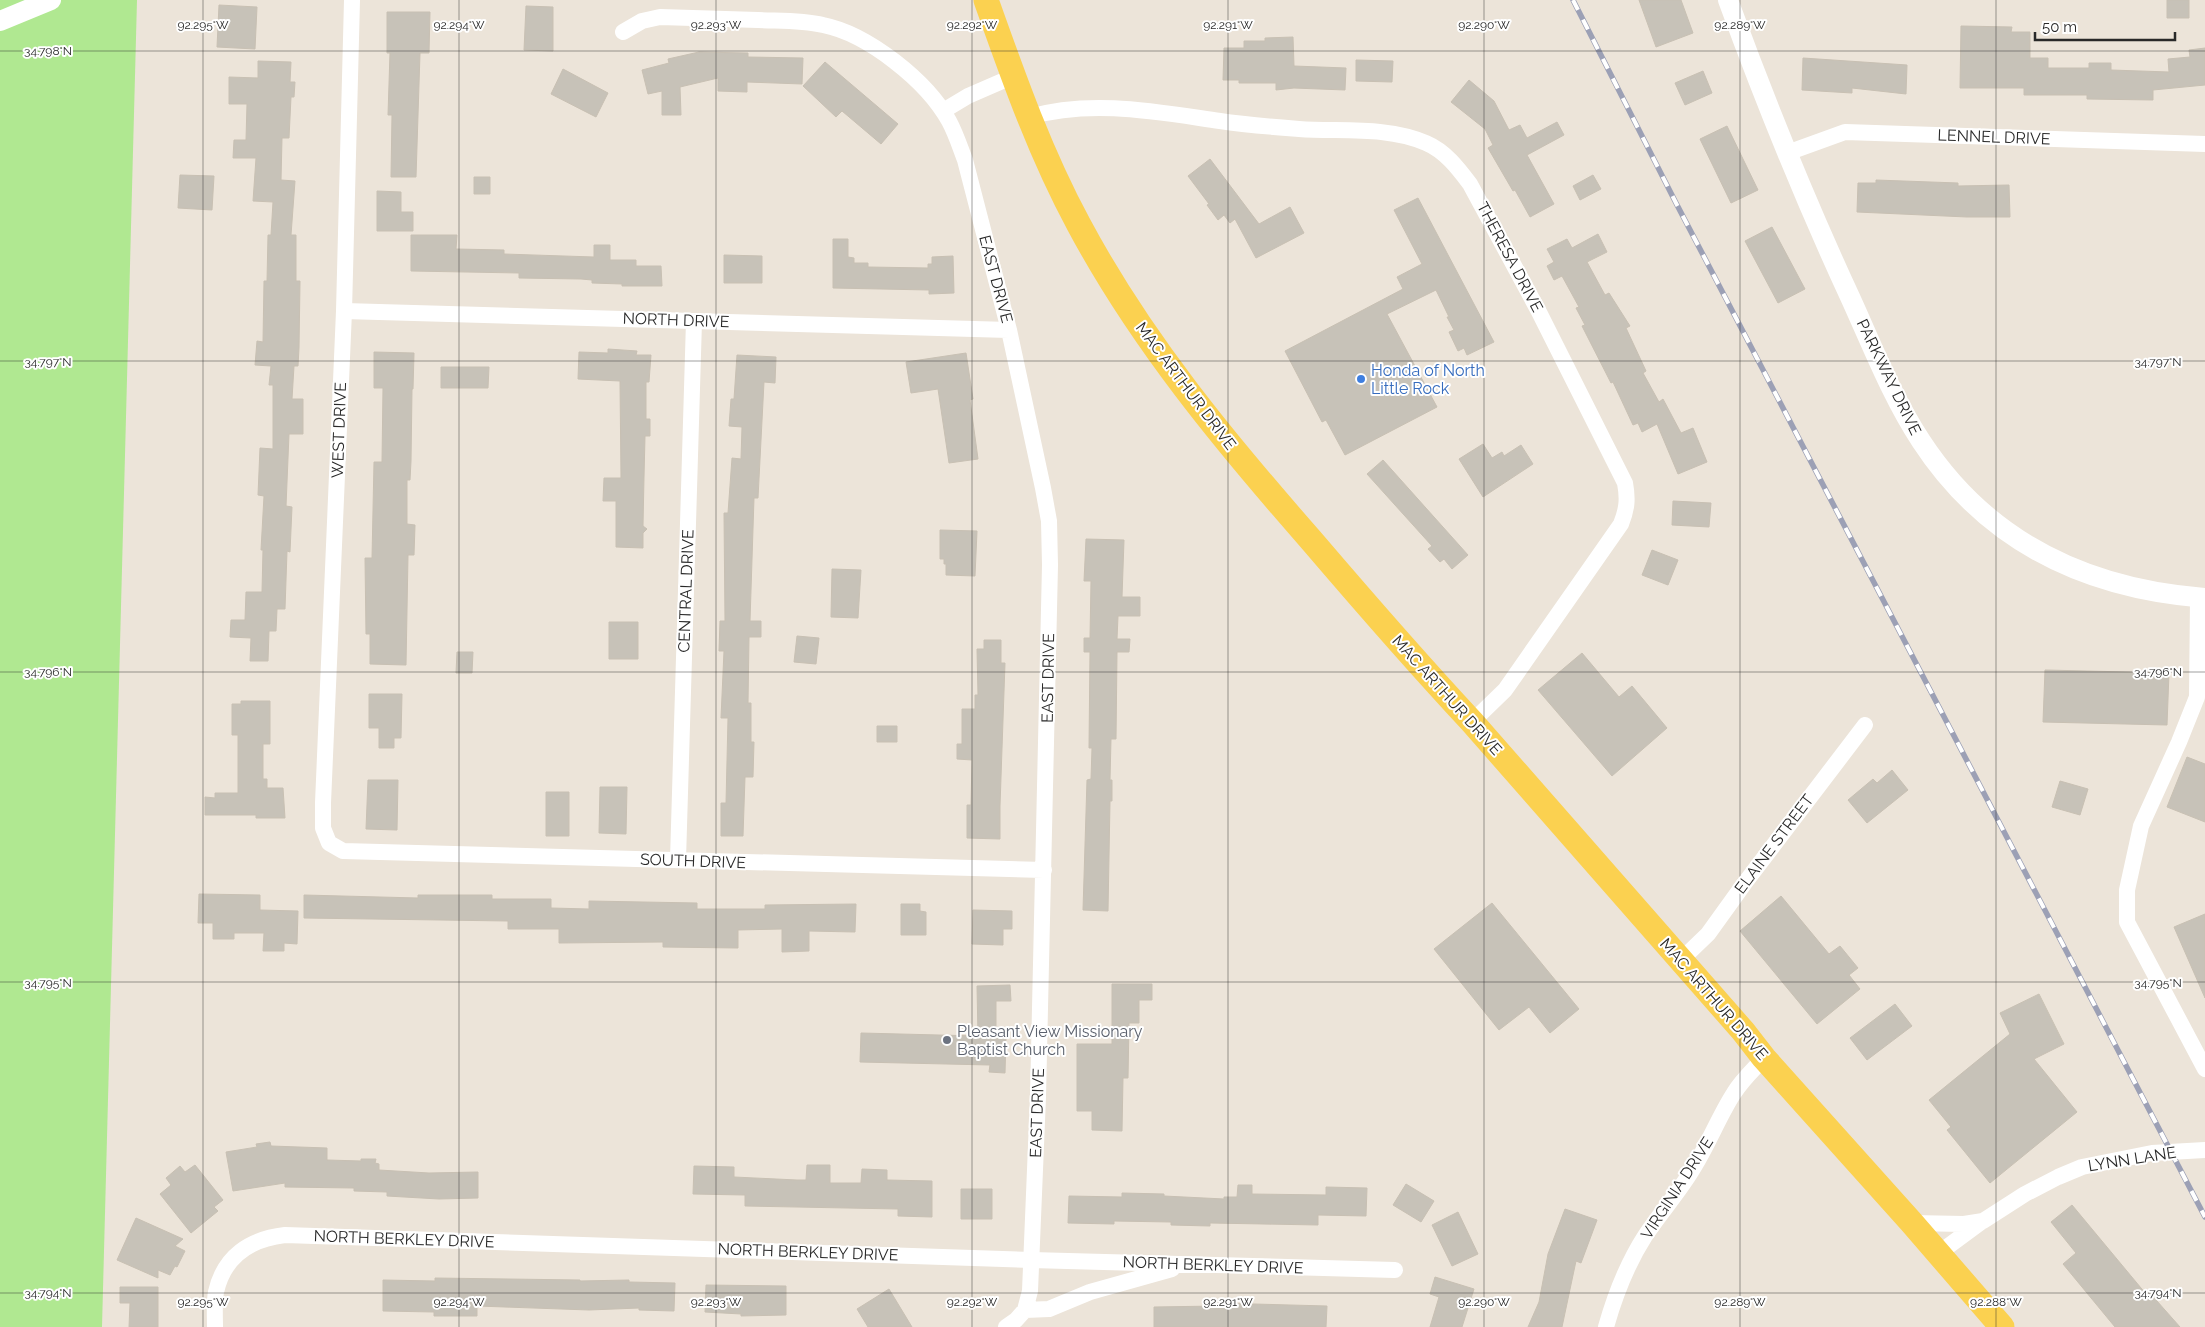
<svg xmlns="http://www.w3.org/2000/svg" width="2205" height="1327" font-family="Raleway,sans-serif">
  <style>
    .green { fill: #b0e891 }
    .building { fill: #c7c2b8; stroke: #c8c0b3 }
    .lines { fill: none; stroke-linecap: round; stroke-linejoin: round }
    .minor { stroke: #fff; stroke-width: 16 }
    .tertiary { stroke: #fff; stroke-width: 20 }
    .primary { stroke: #fbd150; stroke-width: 25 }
    .rail-casing { stroke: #9ca0b5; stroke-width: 5.5 }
    .rail { stroke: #fff; stroke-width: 4; stroke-dasharray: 11; stroke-linecap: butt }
    .ticks { fill: none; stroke: #292929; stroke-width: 1; stroke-opacity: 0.45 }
    .shop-dot { fill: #3f7fe0; stroke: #fff; stroke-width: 2 }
    .worship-dot { fill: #6b7280; stroke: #fff; stroke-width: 2 }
    .labels { text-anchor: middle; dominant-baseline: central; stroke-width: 4; stroke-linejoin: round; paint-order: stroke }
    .street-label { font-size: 16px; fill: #292929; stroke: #fff }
    .shop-label { font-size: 16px; fill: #366cbe; stroke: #fff; text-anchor: start }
    .worship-label { font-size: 16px; fill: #5b616d; stroke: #fff; text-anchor: start }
    .ticks-label { font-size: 12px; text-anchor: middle; fill: #292929; stroke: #fff; stroke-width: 4; stroke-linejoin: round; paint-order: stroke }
  </style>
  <rect width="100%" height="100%" fill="#ece4d9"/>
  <path class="green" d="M0 0H137L102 1327H0Z"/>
  <path class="building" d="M1639 0H1681L1693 33 1656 47Z
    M2167 0H2189V18H2167Z
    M219 5 257 7 255 49 217 47Z
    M526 6 553 7V51L524 50Z
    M387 12H430L429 53H420L416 177H391L392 115H388L390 53H387Z
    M1961 26 2012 27 2011 32H2030V58H2048V68H2089V63H2111V70L2169 72 2168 59 2190 57 2189 50 2205 48V85L2153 90V100L2087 99V95H2024V88H1960Z
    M1293 37 1294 66 1346 68 1345 90 1294 88 1276 90V83H1239V80H1223L1224 48H1244V41H1265V38Z
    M699 52 748 53V57L803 58 802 84 747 82V92L718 91V78L680 87 681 115H662V91L648 94 642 70 669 63 668 59Z
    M1803 58 1907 65 1906 94 1852 88V93L1802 90Z
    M1356 60 1393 61 1392 82 1356 81Z
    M258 61 291 62 290 82H295L294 97H291L289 138H282L281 180 295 181 291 235H296V281H300L299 348 298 366H294L292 399H303V434H289L286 506 292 507 290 552 287 551 285 609H277L276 631H269L268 661H250L251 638 230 637 231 620H245L246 592H262L263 550H261L264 496 258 495 260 448 273 449V385H269L271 366 255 365 257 341 263 342 264 281H267L268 235H271L273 202 253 201 256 158H233L234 140H246L247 104H229V77L258 78Z
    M825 62 898 124 881 144 842 111 836 117 803 86Z
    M563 69 608 93 596 117 551 94Z
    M1703 71 1712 93 1685 105 1675 83Z
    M1469 80 1494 101 1509 130 1520 125 1527 138 1557 122 1564 135 1527 155 1554 204 1530 217 1515 190 1513 191 1488 148 1493 145 1485 129 1451 102Z
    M1727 126 1758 190 1731 203 1700 139Z
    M1210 159 1259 224 1290 207 1304 233 1256 258 1235 219 1230 223 1224 215 1218 220 1207 205 1209 204 1188 176Z
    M180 175 214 176 212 210 178 208Z
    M1593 175 1601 189 1580 200 1573 186Z
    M474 177H490V194H474Z
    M1876 180 1958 183V186L2009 185 2010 217H1967L1857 212 1858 183H1876Z
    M377 191 401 192V212H413V231H377Z
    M1418 198 1494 342 1467 355 1464 348 1458 351 1449 332 1454 330 1447 317H1449L1436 290 1387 314 1437 407 1345 455 1326 420 1322 422 1285 351 1403 289 1397 277 1422 264 1394 210Z
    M1772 227 1805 289 1778 303 1745 241Z
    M1598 234 1607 252 1587 262 1605 295 1609 293 1630 326 1626 328 1646 371 1643 373 1659 402 1663 399 1681 433 1693 428 1707 462 1678 474 1657 424 1642 432 1638 423 1633 425 1613 382 1611 383 1582 326 1585 325 1576 308 1579 307 1562 276 1554 280 1547 266 1554 262 1547 249 1567 239 1572 248Z
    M411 235H457L456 249 504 250V254L594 257V245H610V260H636V266H661L662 286H622V284L592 283V280L581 279 519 278V273L411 271Z
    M833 239H848V257L854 258V263H868V267L928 268V264H932V257L953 256 954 293 929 294V290L833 288Z
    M724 255 762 256V283H724Z
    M608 349 637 351 636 355H651L649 382H646V419H650V436H645L644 477 643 526 647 529 643 533V548L616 547V501H603L604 478H621L620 381 578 379 579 352 608 353Z
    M374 352 414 353 413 389H412L411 461 410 480H407V524L415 525 414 555H408L406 665 370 664V634H366L365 558H372L374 462H382L383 388H374Z
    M966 353 973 399 970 400 978 459 949 463 938 389 911 393 906 362Z
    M737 355 776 357 775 383 764 382 758 498H754L750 621H761V637H749L748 703H751V742H754L753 777H745L743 836H721V803H726L728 718H721L724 651H719L720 621H725L724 513H728L732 458 741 459 742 427 729 426 731 399H734Z
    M441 367H489L488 388H441Z
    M1483 444 1492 458 1502 452 1504 456 1521 445 1533 464 1483 497 1459 459Z
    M1383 460 1468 555 1452 569 1444 559 1440 562 1428 549 1432 546 1367 474Z
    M1673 501 1711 503 1709 527 1672 525Z
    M940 530 977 531 975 576 946 575V564H944V559H940Z
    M1086 539 1124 540 1122 597H1140V616H1118L1117 639H1130L1129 652H1117L1116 739H1111L1110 780H1112V801H1110L1108 911 1083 910 1087 780 1091 779 1092 748H1089L1090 652H1084V638H1090L1091 581H1084Z
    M1652 550 1678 560 1668 585 1642 575Z
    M832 569 861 570 858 618 831 617Z
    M609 622H638V659H609Z
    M797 636 819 638 816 664 794 662Z
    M984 640H1001V663H1005L1000 806V839L967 838V805H971L972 760 957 759V744H962V709H975V695H978L977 649H984Z
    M457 652H473L472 673H456Z
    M1582 653 1619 697 1632 686 1667 728 1612 776 1538 690Z
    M2045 670 2169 673 2167 725 2043 722Z
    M369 694H402L401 738H394V748H379V728H369Z
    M241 701H270V744H263V779H267V788H283L285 818H256V815H205V797L215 798V793H238V735H232V704H241Z
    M877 726H897V742H877Z
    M2187 757 2205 764V822L2167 807Z
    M1892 770 1908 790 1867 823 1848 800 1873 779 1877 783Z
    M368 780H398L397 830 366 829Z
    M2060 781 2088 789 2080 815 2052 807Z
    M600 787H627L626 834 599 833Z
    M546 792H569V836H546Z
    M199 894 260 895V910L298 911 297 944 284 943V951H263L264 933H234V939H213V923H198Z
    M304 895 418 898V895H492V899H551V908L589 909V901L697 903V909H765V905L856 904 855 932 809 931V951L782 952V929L738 930V948L663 947V942L559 943V929H508V921L304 918Z
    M1781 896 1829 954 1840 946 1858 968 1849 975 1860 989 1817 1024 1740 931Z
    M1492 903 1579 1009 1550 1033 1529 1007 1499 1030 1434 949Z
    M901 904H920V911L926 912V935H901Z
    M973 910 1012 911V929H1003V945L972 944Z
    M2205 914V998L2174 927Z
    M1112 984H1152V1000H1139V1023H1129L1128 1078H1123L1122 1131 1092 1130V1111H1077V1044H1112Z
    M1010 985 1011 1001H996V1037H1006L1005 1073 989 1072 990 1065 860 1062 861 1033 978 1036 977 986Z
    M2039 994 2064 1044 2034 1059 2077 1112 1990 1183 1947 1130 1951 1127 1929 1100 2010 1034 2000 1013Z
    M1895 1004 1912 1026 1867 1060 1850 1038Z
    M270 1142 271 1146 327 1148V1160L361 1161V1159H376L375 1163 379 1164V1170L429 1173 478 1172V1198L439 1199 387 1196V1192L354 1191V1188L285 1187V1183L233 1191 226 1152 257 1147 256 1144Z
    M195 1165 223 1200 214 1207 218 1211 191 1233 160 1194 171 1185 166 1178 180 1166 185 1172Z
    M807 1165H830V1183H861L862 1169 887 1170V1180L932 1181V1217L898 1216V1209L745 1206V1195L693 1194 694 1166 734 1167V1177L797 1180H806Z
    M1406 1184 1434 1201 1421 1222 1393 1205Z
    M1238 1185H1252V1194L1326 1195V1187L1367 1188 1366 1216 1318 1215V1225L1210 1223V1226L1171 1225V1222L1114 1221V1224L1068 1223 1069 1196 1122 1197V1193L1164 1194V1196L1224 1199V1197H1237Z
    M961 1189H992V1219H961Z
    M2072 1205 2146 1294 2149 1292 2180 1327H2115L2063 1264 2076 1253 2051 1222Z
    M1565 1209 1597 1220 1581 1263 1576 1261 1562 1327H1528L1539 1302 1548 1254Z
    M1458 1212 1478 1254 1452 1266 1432 1225Z
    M136 1218 183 1239 175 1246 185 1251 177 1267 175 1266 170 1275 158 1270V1278L117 1260Z
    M1435 1277 1474 1289 1462 1327H1430L1439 1297 1430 1294Z
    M435 1278 580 1280V1281L629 1280V1282L675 1283 674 1311 639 1310V1308L589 1310 477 1306V1316H434V1312L383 1311V1280L435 1281Z
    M706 1285 786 1286V1315L741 1316V1314L705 1312Z
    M120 1287H158V1327H129L130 1303H120Z
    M889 1289 912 1327H868L857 1309Z
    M1217 1303 1327 1306 1326 1327H1154V1307L1217 1306Z"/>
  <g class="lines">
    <path class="minor" d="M352 0 344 311 323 803V828L329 843 343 851 1044 870
      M623 32 642 21 660 17C693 18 726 19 758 20 780 21 802 20 823 25 868 34 927 81 949 121 956 134 960 147 965 160L1009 330 1043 488 1049 521 1050 565 1038 1097 1030 1291 1025 1310
      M943 111 968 96 1014 76
      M1029 117C1092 99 1157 112 1220 121 1246 125 1273 127 1299 129 1340 132 1387 126 1426 143 1445 151 1458 168 1470 184L1538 310 1625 483C1628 499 1627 509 1621 524L1505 690 1472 722
      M1787 153 1845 132 2205 144
      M344 311 1009 330
      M2198 598 2197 697 2179 742 2141 826 2127 890V922L2205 1069
      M678 860 694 321
      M1681 960 1708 934 1744 884 1865 725
      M1912 1223 1964 1224 1983 1221 2025 1194 2058 1177 2082 1167 2152 1153 2205 1150
      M1939 1253 1981 1222
      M215 1327C215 1316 214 1303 216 1292 224 1256 250 1239 285 1235L1031 1260 1395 1270
      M1006 1327 1016 1320 1025 1310 1049 1309 1090 1292 1172 1269
      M1606 1327C1615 1295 1627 1264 1645 1236 1661 1212 1680 1191 1694 1167 1709 1143 1719 1116 1734 1093 1742 1080 1754 1069 1764 1058"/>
    <path class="tertiary" d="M1728 0C1765 101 1805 200 1850 297 1872 345 1892 397 1921 441 1987 542 2087 589 2205 598
      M0 21 51 0"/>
    <path class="primary" d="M986 0C1013 76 1040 153 1079 225 1141 341 1225 442 1311 540 1364 602 1417 663 1472 722L1743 1031 1764 1058 1912 1223 2002 1327"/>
    <g class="rail-casing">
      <path id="rail" d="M1573 0 1676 203 2205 1217"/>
    </g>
    <use href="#rail" class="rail"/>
  </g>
  <path class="ticks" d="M203 0V1327M459 0V1327M716 0V1327M972 0V1327M1228 0V1327M1484 0V1327M1740 0V1327M1996 0V1327M0 51H2205M0 361H2205M0 672H2205M0 982H2205M0 1293H2205"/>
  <circle class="shop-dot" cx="1361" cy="379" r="5"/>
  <circle class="worship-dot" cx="947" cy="1040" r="5"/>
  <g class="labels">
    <g class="street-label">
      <text transform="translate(1994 137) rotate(2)">LENNEL DRIVE</text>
      <text transform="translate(1510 257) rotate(62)">THERESA DRIVE</text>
      <text transform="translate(996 279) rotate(75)">EAST DRIVE</text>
      <text transform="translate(676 320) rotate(2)">NORTH DRIVE</text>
      <text transform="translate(1889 377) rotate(64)">PARKWAY DRIVE</text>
      <text transform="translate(1186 386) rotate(53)">MAC ARTHUR DRIVE</text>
      <text transform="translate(339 430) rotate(-88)">WEST DRIVE</text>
      <text transform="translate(686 591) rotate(-88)">CENTRAL DRIVE</text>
      <text transform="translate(1048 678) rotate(-89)">EAST DRIVE</text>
      <text transform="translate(1447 695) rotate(48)">MAC ARTHUR DRIVE</text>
      <text transform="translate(1774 844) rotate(-53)">ELAINE STREET</text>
      <text transform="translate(693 861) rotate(2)">SOUTH DRIVE</text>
      <text transform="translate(1714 999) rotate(49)">MAC ARTHUR DRIVE</text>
      <text transform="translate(1037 1113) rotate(-88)">EAST DRIVE</text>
      <text transform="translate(2132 1159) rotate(-9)">LYNN LANE</text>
      <text transform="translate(1677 1188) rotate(-57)">VIRGINIA DRIVE</text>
      <text transform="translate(404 1239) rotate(2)">NORTH BERKLEY DRIVE</text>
      <text transform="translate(808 1252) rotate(2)">NORTH BERKLEY DRIVE</text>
      <text transform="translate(1213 1265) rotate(2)">NORTH BERKLEY DRIVE</text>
    </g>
    <g class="shop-label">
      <text x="1371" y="370">Honda of North<tspan x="1371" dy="18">Little Rock</tspan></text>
    </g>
    <g class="worship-label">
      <text x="957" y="1031">Pleasant View Missionary<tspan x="957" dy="18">Baptist Church</tspan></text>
    </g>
  </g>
  <g class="ticks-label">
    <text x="203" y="29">92.295°W</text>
    <text x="459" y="29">92.294°W</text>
    <text x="716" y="29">92.293°W</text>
    <text x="972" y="29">92.292°W</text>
    <text x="1228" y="29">92.291°W</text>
    <text x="1484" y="29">92.290°W</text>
    <text x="1740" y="29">92.289°W</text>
    <text x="48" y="55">34.798°N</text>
    <text x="48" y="366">34.797°N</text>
    <text x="2158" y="366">34.797°N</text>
    <text x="48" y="676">34.796°N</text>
    <text x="2158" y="676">34.796°N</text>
    <text x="48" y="987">34.795°N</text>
    <text x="2158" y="987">34.795°N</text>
    <text x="48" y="1297">34.794°N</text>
    <text x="2158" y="1297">34.794°N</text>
    <text x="203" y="1306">92.295°W</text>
    <text x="459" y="1306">92.294°W</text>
    <text x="716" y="1306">92.293°W</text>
    <text x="972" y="1306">92.292°W</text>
    <text x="1228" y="1306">92.291°W</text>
    <text x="1484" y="1306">92.290°W</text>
    <text x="1740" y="1306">92.289°W</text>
    <text x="1996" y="1306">92.288°W</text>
  </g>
  <path d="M2035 32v8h140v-8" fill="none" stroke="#292929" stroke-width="2.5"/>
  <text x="2042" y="32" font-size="15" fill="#292929" stroke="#ffffff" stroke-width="4" paint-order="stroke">50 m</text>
</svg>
